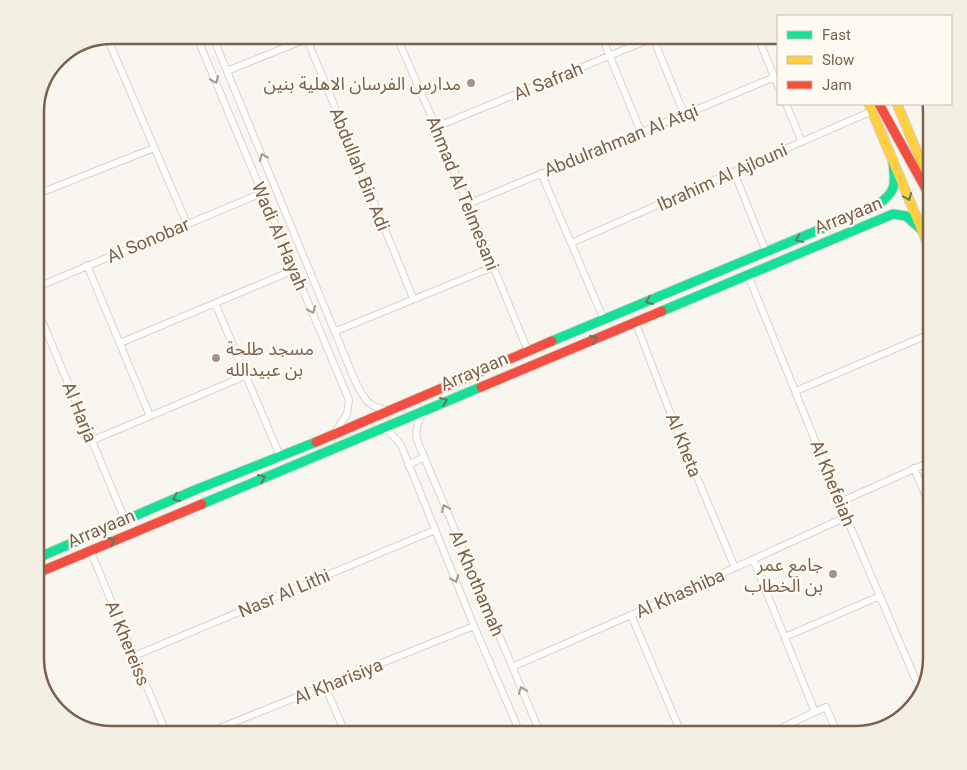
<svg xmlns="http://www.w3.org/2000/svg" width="967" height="770" font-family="Roboto,'Noto Sans Arabic',sans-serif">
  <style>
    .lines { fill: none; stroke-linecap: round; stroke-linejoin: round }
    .street-casing { stroke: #d8d3cd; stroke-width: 8 }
    .fast-casing { stroke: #d8d2c9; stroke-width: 11 }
    .slow-casing { stroke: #d8d2c9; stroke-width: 11 }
    .jam-casing { stroke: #d8d2c9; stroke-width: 11 }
    .street { stroke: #fefefd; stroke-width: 6 }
    .fast { stroke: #16e098; stroke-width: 9 }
    .slow { stroke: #ffcf43; stroke-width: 9 }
    .jam { stroke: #f24e42; stroke-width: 9 }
    .oneway { stroke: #a8988b }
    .oneway2 { stroke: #657a5c }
    .poi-dot { fill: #a69586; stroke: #fffbf2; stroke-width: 2 }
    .labels { text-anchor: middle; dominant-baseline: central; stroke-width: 4.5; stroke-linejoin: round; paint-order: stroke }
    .street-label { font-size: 18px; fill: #79614d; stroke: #fffbf2 }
    .poi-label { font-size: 18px; fill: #79614d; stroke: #fffbf2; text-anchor: end }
    .rim { fill: none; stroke: #79614d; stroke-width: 2.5 }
  </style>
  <rect width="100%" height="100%" fill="#f9f6ef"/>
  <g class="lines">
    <g class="street-casing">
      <path id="street" d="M196 35 349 400 347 414 334 434
        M212 35 356 383C365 400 368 407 388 410
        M396 35 436 127 528 351
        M601 35 641 132
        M757 35 778 86
        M107 37 187 224
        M653 38 684 114
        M307 39 413 298
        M227 71 316 35
        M786 104 802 142
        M436 127 660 35
        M734 172 766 252
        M541 173 604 320
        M35 195 154 148
        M468 204 775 77
        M571 243 872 111
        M87 265 150 416
        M748 275 846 517 920 690
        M35 288 262 193
        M215 303 280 456
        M35 304 125 520
        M635 321 671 415 735 568
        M336 331 493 267
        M120 343 294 270
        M796 391 932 333
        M425 411C418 421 415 427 417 440L541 735
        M381 430H388L401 445 474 626 521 735
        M91 441 245 376
        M408 465 424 457
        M914 468 932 511
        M840 502 932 461
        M90 550 167 735
        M753 559 815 712 826 707 838 735
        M631 615 682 735
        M785 637 880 596
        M134 656 435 530
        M512 667 631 615 846 517
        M325 686 346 735
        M202 735 474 626
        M766 735 815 712"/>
    </g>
    <g class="fast-casing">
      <path id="fast" d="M662 311 893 214 906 216 922 230
        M552 341 876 206C896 192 896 186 893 163
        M202 504 481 387
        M35 559 195 490 316 442"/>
    </g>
    <g class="slow-casing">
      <path id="slow" d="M869 104 932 254
        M897 104 930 183"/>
    </g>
    <g class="jam-casing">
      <path id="jam" d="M879 104 932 200
        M481 387 662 311
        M316 442 552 341
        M35 574 202 504"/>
    </g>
    <use href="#street" class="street"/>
    <use href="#fast" class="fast"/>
    <use href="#slow" class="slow"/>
    <use href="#jam" class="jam"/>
  </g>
  <defs><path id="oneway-chevron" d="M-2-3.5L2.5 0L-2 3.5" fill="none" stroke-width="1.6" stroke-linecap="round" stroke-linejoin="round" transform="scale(1.25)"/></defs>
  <g class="oneway">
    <use href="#oneway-chevron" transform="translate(215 80) rotate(67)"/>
    <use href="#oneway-chevron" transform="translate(263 157) rotate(-113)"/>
    <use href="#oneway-chevron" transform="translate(312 310) rotate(67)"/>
    <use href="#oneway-chevron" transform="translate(445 508) rotate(-113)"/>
    <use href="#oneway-chevron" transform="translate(455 579) rotate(68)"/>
    <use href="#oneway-chevron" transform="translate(522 690) rotate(-112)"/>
  </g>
  <g class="oneway2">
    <use href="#oneway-chevron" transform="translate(908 197) rotate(67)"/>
    <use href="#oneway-chevron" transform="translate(799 239) rotate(157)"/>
    <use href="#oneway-chevron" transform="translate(649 301) rotate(157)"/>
    <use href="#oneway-chevron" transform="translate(594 339) rotate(-23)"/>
    <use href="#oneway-chevron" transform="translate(444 401) rotate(-23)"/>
    <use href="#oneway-chevron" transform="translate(262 478) rotate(-23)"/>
    <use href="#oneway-chevron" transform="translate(176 498) rotate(157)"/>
    <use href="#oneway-chevron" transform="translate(112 541) rotate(-23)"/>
  </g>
  <g class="poi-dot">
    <circle cx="471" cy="83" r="5"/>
    <circle cx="216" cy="358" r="5"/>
    <circle cx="833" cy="574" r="5"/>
  </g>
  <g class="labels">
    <g class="street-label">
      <text transform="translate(548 81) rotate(-22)">Al Safrah</text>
      <text transform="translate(621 140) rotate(-22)">Abdulrahman Al Atqi</text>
      <text transform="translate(360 169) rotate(68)">Abdullah Bin Adi</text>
      <text transform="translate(722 177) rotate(-24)">Ibrahim Al Ajlouni</text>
      <text transform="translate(463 193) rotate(68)">Ahmad Al Telmesani</text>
      <text transform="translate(848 215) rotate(-22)">Arrayaan</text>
      <text transform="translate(280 236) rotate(67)">Wadi Al Hayah</text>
      <text transform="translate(148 240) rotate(-23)">Al Sonobar</text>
      <text transform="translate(474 371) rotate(-23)">Arrayaan</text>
      <text transform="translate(80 412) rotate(68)">Al Harja</text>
      <text transform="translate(684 445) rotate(68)">Al Kheta</text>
      <text transform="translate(833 483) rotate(68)">Al Khefeiah</text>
      <text transform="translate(101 528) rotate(-23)">Arrayaan</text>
      <text transform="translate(477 583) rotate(67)">Al Khothamah</text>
      <text transform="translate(284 593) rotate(-23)">Nasr Al Lithi</text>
      <text transform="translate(680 593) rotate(-24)">Al Khashiba</text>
      <text transform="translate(128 643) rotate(68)">Al Khereiss</text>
      <text transform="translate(338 681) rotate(-22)">Al Kharisiya</text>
    </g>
    <g class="poi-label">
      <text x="461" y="83">مدارس الفرسان الاهلية بنين</text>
      <text x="226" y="348" text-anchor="start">مسجد طلحة<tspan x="226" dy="21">بن عبيدالله</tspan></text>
      <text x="823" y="564">جامع عمر<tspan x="823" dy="21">بن الخطاب</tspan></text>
    </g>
  </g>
  <path d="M0 0H967V770H0ZM112 44H855A68 68 0 0 1 923 112V658A68 68 0 0 1 855 726H112A68 68 0 0 1 44 658V112A68 68 0 0 1 112 44Z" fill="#f4efe5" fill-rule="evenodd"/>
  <path class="rim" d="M112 44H855A68 68 0 0 1 923 112V658A68 68 0 0 1 855 726H112A68 68 0 0 1 44 658V112A68 68 0 0 1 112 44Z"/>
  <rect x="777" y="15" width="175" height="90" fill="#fffbf2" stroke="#c9bdb0"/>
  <rect x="787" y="31" width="25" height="8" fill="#16e098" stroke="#c9bdb0"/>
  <text x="822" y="40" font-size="15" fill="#79614d">Fast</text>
  <rect x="787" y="56" width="25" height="8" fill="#ffcf43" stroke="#c9bdb0"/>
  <text x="822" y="65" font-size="15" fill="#79614d">Slow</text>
  <rect x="787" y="81" width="25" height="8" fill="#f24e42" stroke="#c9bdb0"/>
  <text x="822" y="90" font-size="15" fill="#79614d">Jam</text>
</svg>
